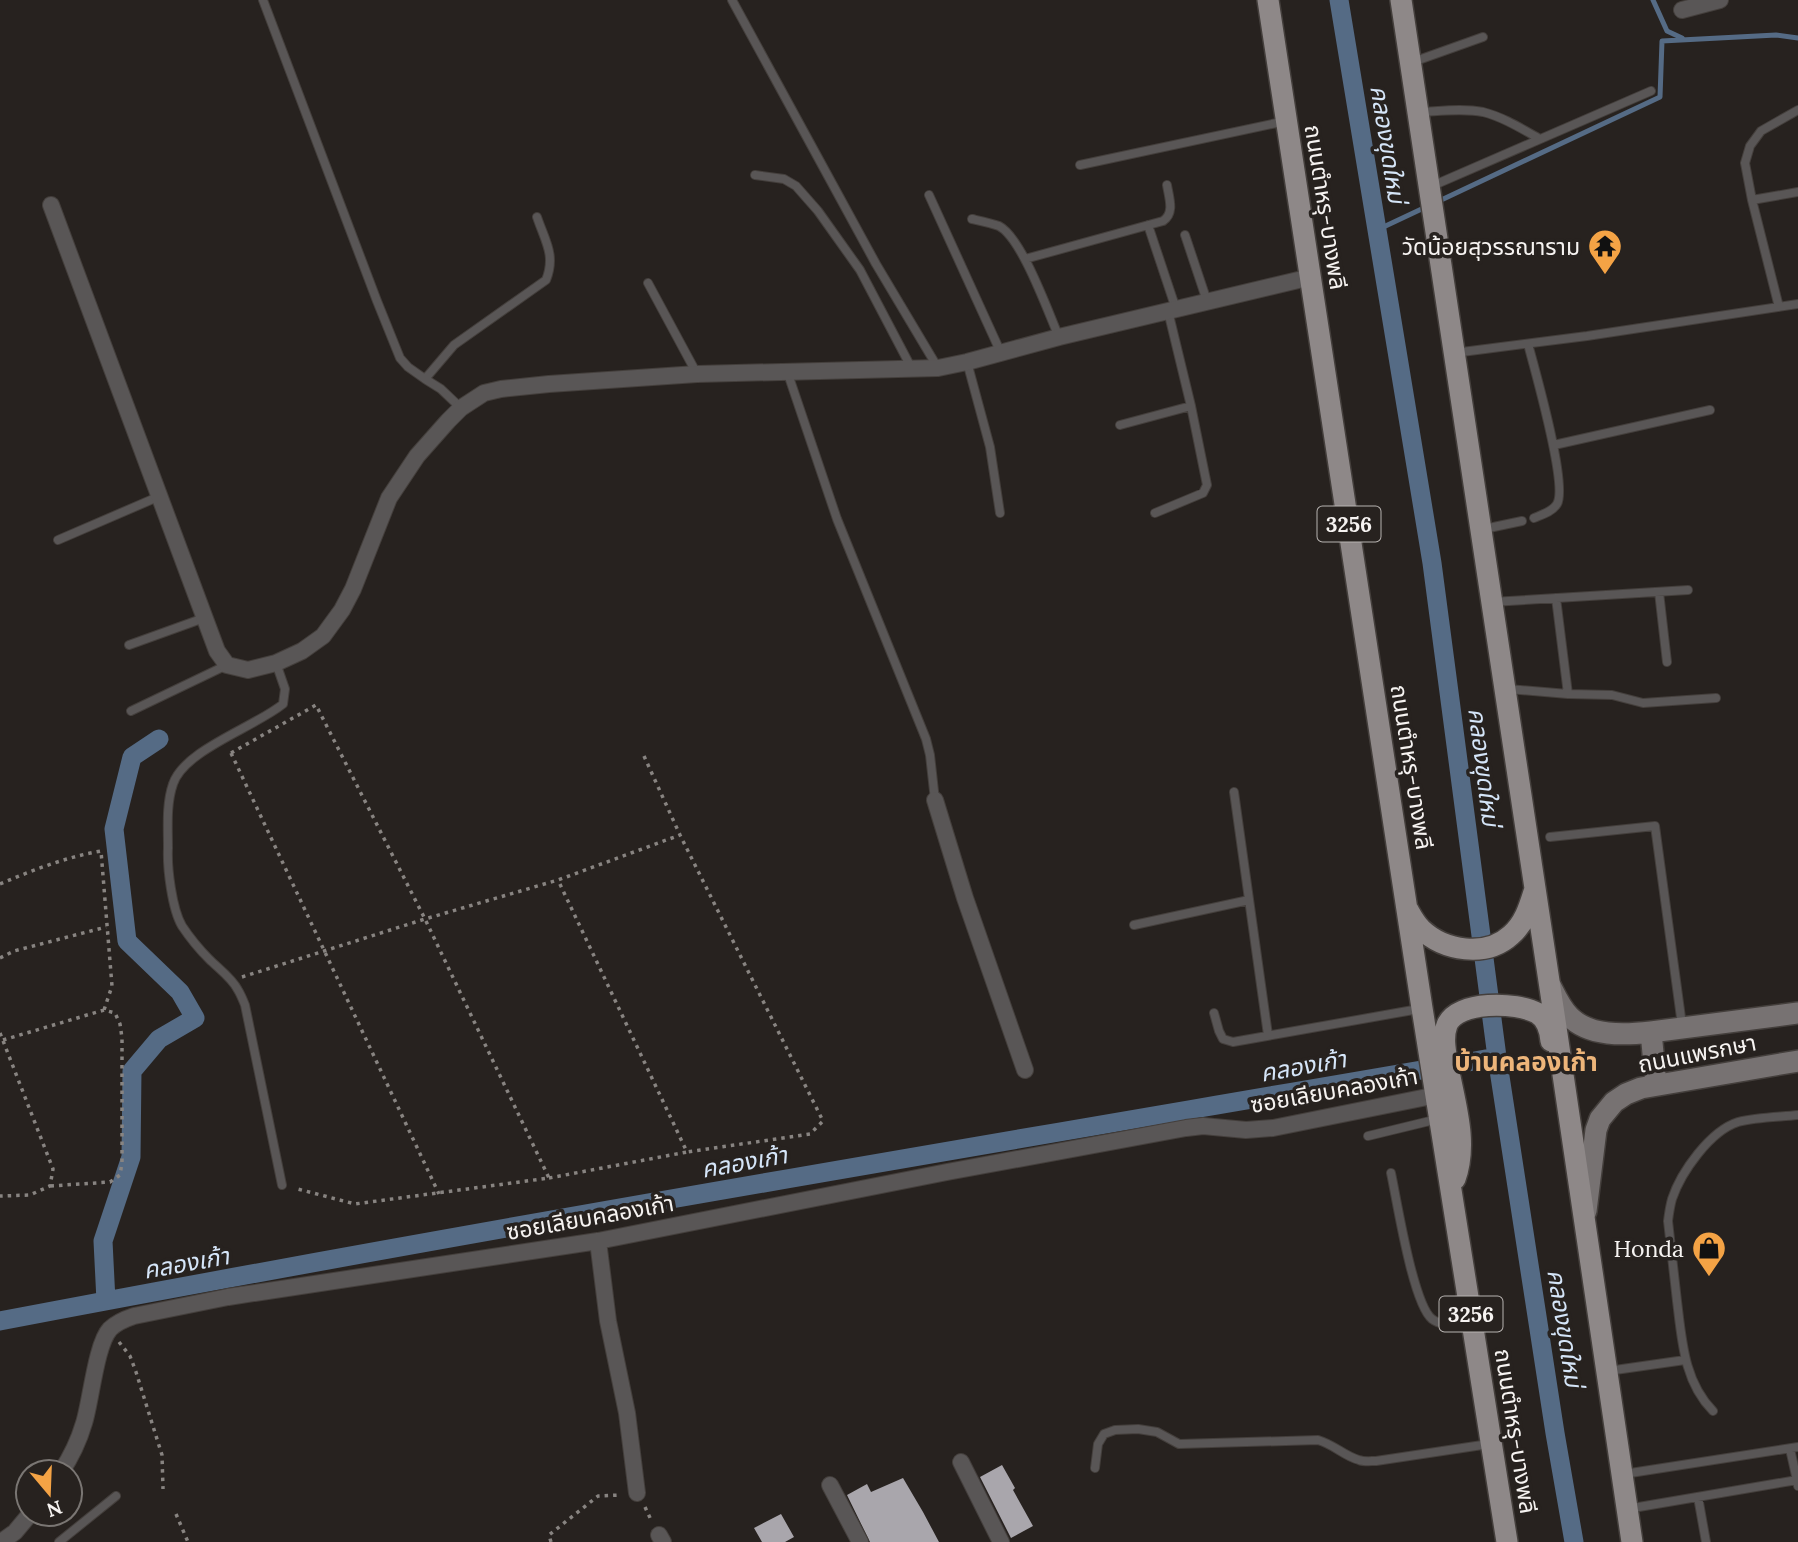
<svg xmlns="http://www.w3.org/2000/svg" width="1798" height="1542" font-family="Lora,'Noto Sans Thai',serif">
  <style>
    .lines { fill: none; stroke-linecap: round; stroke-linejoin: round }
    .stream { stroke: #556b85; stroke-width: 5 }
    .canal { stroke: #556b85; stroke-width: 19 }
    .building { fill: #a9a6ac }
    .lane-casing { stroke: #443f3c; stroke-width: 10 }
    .street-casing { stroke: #443f3c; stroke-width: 18 }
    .secondary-casing { stroke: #443f3c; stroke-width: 24 }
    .primary-casing { stroke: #443f3c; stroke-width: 24 }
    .path { stroke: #888481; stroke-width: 3.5; stroke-dasharray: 3.5 5; stroke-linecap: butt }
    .lane { stroke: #595656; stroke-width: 8 }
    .street { stroke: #595656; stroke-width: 16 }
    .secondary { stroke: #777272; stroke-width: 21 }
    .primary { stroke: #8e8888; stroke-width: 21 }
    .labels { text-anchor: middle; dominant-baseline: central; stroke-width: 7; stroke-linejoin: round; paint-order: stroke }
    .shield { fill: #27221f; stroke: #b8b4b2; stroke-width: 2 }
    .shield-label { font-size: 21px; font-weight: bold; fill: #f6f3f1 }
    .street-label { font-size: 23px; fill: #f6f3f1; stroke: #27221f }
    .poi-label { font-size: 23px; fill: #f6f3f1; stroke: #27221f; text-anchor: end }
    .water-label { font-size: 24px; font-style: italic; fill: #d5e5f8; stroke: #27221f }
    .quarter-label { font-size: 26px; font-weight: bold; fill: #edb57a; stroke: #27221f }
  </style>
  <rect width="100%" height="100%" fill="#27221f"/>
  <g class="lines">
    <path class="stream" d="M1653 0 1667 31 1682 38
      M1437 202 1660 97 1662 41 1776 35 1798 38
      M1377 230 1428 206"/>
    <path class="canal" d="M1339 0 1432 563 1497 1057 1555 1433 1574 1542
      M106 1301 103 1241 131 1157 132 1071 159 1039 195 1018 180 992 127 941 114 829 132 757 159 739
      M0 1321C498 1226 998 1143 1497 1057"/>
  </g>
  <path class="building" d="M1002 1465 1015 1488 1013 1490 1033 1526 1011 1538 980 1477Z
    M903 1478 923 1512 939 1542H870L847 1495 867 1484 871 1492Z
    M781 1514 794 1537 785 1542H762L754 1528Z"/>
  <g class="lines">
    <g class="lane-casing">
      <path id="lane" d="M263 0 377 301 400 358 408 367 425 379
        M732 0 876 264 938 368
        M1410 63 1483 37
        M1421 112C1441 111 1464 108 1483 112 1503 117 1522 129 1540 139
        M1080 165 1286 121
        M755 175 784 179 796 186 818 211 860 270 912 369
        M1432 186 1651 91
        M929 195 1001 353
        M1752 200 1798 192
        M972 219C981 221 991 223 999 226 1022 238 1048 312 1059 337
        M1148 225 1176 309
        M1185 235 1207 301
        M1025 259 1163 221C1175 213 1169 198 1167 185
        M648 283 697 374
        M1779 307 1752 200 1745 163 1750 146 1761 131 1798 110
        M1528 344C1535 370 1568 486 1557 504 1552 512 1541 515 1534 518
        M1454 353 1587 336 1798 304
        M967 362 990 447 1000 513
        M787 371 837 519 926 739 930 755 935 800
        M461 408 441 389 425 379 454 345 546 280C556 255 545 241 537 217
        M1120 425 1191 406
        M1554 445 1710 410
        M1155 513 1203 493 1207 485 1191 406 1168 311
        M1484 529 1522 521
        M58 540 160 496
        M1659 592 1667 662
        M1556 598 1568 694
        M1492 602 1688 590
        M129 645 204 618
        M276 663 285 689 283 704C255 727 184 750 173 784 166 804 168 828 168 848 167 868 172 909 182 926 190 938 199 949 209 959 219 969 232 978 238 990 241 995 243 1000 245 1005L282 1185
        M1508 689 1568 694 1612 695 1643 703 1716 698
        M131 711 227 665
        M1234 792 1268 1035
        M1550 837 1655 826 1682 1025
        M1134 925 1249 900
        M1214 1013 1219 1031 1223 1039 1233 1042 1419 1009
        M1368 1136 1438 1119
        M1391 1173C1397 1201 1413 1304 1432 1319 1442 1327 1458 1323 1470 1323
        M1608 1371 1685 1360
        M1713 1411C1684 1382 1682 1341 1677 1301 1674 1274 1671 1247 1668 1221 1669 1213 1670 1206 1672 1199 1681 1172 1710 1131 1738 1122 1757 1117 1779 1117 1798 1115
        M1790 1449 1797 1480
        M1095 1468 1098 1444 1104 1434 1115 1430 1138 1429 1157 1432 1179 1444 1318 1440C1335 1445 1344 1456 1359 1460 1364 1462 1371 1461 1376 1461L1489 1444
        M1624 1474 1798 1447
        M1698 1497 1706 1542
        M1627 1509 1797 1480 1798 1486
        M59 1542 116 1496"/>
    </g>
    <g class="street-casing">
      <path id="street" d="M1682 10 1720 0
        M51 205 217 651 227 665 248 670 276 663 302 651 323 636 342 610 353 589 389 498 417 456 448 421 461 408 484 393 501 389 549 384 697 374 938 368 967 362 1059 337 1311 277
        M935 800 965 898 1025 1070
        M598 1241 608 1321 627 1413 637 1493
        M961 1462 1001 1542
        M61 1472C71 1457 79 1440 84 1423 91 1401 96 1344 110 1329 117 1322 125 1319 134 1316L228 1297 598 1241 947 1172 1186 1128 1203 1126 1246 1130 1273 1128 1437 1095
        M830 1485 860 1542
        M659 1535 663 1542
        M1 1542 15 1532 30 1514"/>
    </g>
    <g class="secondary-casing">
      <path id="secondary" d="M1551 987C1556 997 1561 1008 1569 1016 1589 1037 1625 1035 1651 1032L1798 1013
        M1651 1032 1656 1085
        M1586 1211 1596 1130 1600 1119 1614 1102 1626 1094 1641 1088 1798 1061"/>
    </g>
    <g class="primary-casing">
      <path id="primary" d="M1268 0 1422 1008 1507 1542
        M1401 0 1557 1034 1632 1542
        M1408 910C1412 917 1415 923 1421 929 1444 951 1486 958 1511 935 1524 924 1529 908 1534 892
        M1455 1179C1468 1143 1455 1104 1448 1067 1446 1054 1442 1038 1447 1025 1457 1000 1517 1002 1537 1013 1547 1019 1550 1030 1551 1041"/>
    </g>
    <path class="path" d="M231 753 316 705 425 919 549 1178 355 1204 294 1188
      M231 753 439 1194
      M644 756 680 835 823 1121 810 1134 687 1152
      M0 884C33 870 66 857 101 851L112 986 104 1010
      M0 958 14 951 106 927
      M242 977 425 919 558 880 680 835
      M0 1033 53 1169 50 1186 30 1195 0 1196
      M3 1040 104 1010 115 1013 120 1024 122 1038V1163L120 1175 110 1182 50 1186
      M549 1178 687 1152 558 880
      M119 1342 130 1356 136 1372 162 1455 163 1489
      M645 1507 652 1522
      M176 1514 188 1542
      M551 1542 549 1535 598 1496 621 1495"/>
    <use href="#lane" class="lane"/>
    <use href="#street" class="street"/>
    <use href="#secondary" class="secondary"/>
    <use href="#primary" class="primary"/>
  </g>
  <defs>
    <g id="temple-pin" transform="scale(1.75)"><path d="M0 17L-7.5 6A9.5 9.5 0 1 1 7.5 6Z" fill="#f4a345" stroke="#27221f"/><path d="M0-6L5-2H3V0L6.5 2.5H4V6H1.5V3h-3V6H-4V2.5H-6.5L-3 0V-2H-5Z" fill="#111"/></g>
    <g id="shop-pin" transform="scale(1.75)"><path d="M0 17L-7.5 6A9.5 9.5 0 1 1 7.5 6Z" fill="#f4a345" stroke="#27221f"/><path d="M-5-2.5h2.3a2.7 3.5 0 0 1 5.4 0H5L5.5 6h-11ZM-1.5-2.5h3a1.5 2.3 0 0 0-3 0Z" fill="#111"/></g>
  </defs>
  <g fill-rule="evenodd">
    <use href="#temple-pin" x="1605" y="246"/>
    <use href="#shop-pin" x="1709" y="1248"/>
  </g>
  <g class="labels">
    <g class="shield">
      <rect x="1317.5" y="506.5" width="63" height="35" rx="5"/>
      <rect x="1439.5" y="1296.5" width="63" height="35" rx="5"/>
    </g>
    <g class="shield-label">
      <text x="1349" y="524">3256</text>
      <text x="1471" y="1314">3256</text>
    </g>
    <g class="street-label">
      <text transform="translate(1326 207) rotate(81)">ถนนตำหรุ-บางพลี</text>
      <text transform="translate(1412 767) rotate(81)">ถนนตำหรุ-บางพลี</text>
      <text transform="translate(1697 1053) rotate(-11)">ถนนแพรกษา</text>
      <text transform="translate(1334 1090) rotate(-10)">ซอยเลียบคลองเก้า</text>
      <text transform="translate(590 1217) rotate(-10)">ซอยเลียบคลองเก้า</text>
      <text transform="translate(1516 1431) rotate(81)">ถนนตำหรุ-บางพลี</text>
    </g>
    <g class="poi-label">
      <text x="1580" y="246">วัดน้อยสุวรรณาราม</text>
      <text x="1684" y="1248">Honda</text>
    </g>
    <g class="water-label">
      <text transform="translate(1388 144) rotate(81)">คลองขุดใหม่</text>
      <text transform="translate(1484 767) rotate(83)">คลองขุดใหม่</text>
      <text transform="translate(1303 1066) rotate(-10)">คลองเก้า</text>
      <text transform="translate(744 1162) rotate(-10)">คลองเก้า</text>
      <text transform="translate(186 1263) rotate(-10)">คลองเก้า</text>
      <text transform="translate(1565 1328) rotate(81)">คลองขุดใหม่</text>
    </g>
    <g class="quarter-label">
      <text x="1526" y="1061">บ้านคลองเก้า</text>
    </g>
  </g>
  <g transform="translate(49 1493) rotate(161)"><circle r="33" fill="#27221f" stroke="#7a7673" stroke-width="2"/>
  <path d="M0-5L12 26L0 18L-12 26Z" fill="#f4a345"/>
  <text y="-10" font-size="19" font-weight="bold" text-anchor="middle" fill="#f6f3f1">N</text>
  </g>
</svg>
